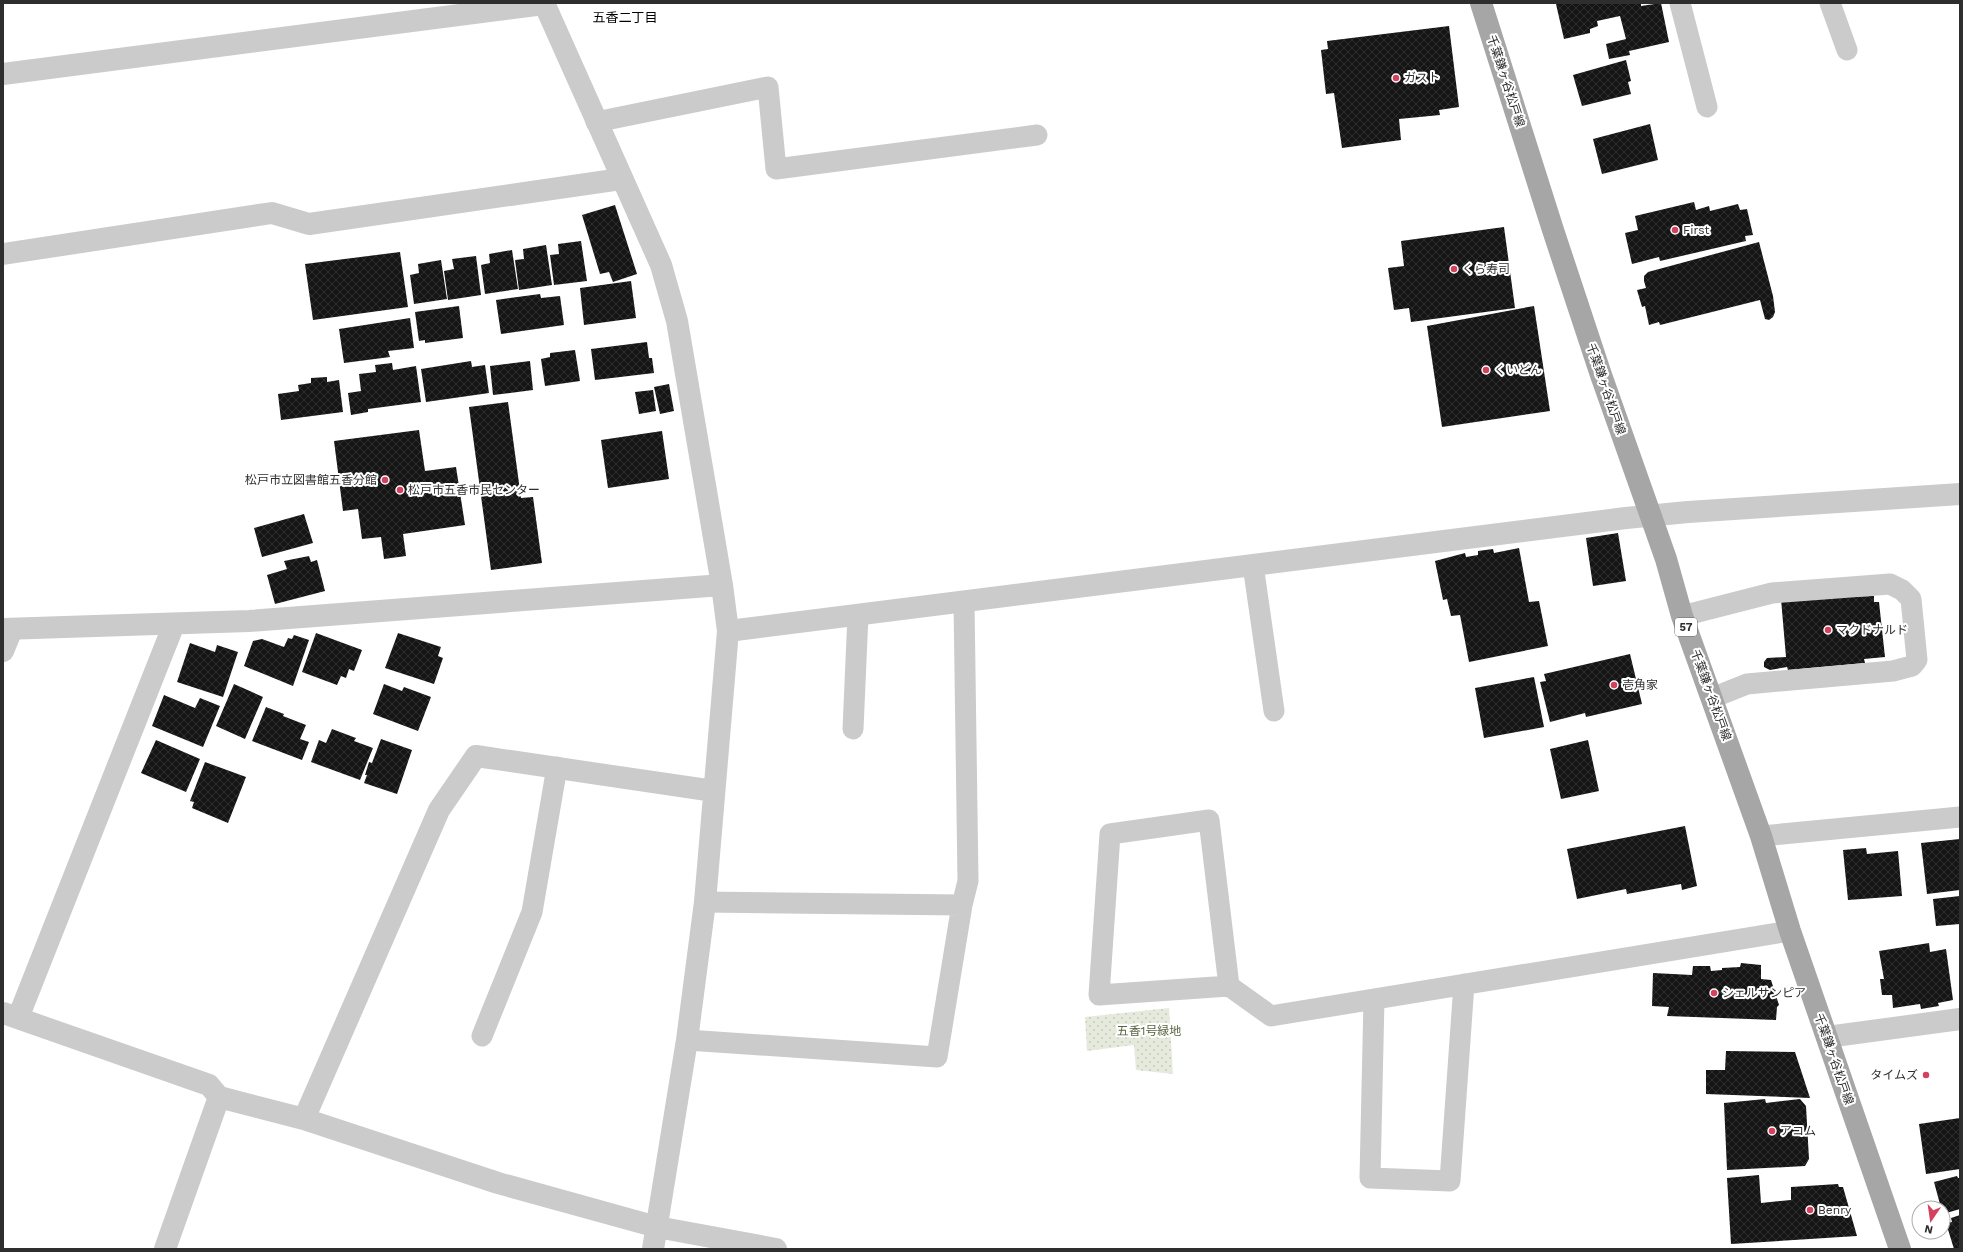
<svg xmlns="http://www.w3.org/2000/svg" width="1963" height="1252" font-family="'Work Sans','Noto Sans JP',sans-serif">
  <style>
    .grass { fill: url(#grass-dots) }
    .building { fill: url(#building-cross-hatch) }
    .lines { fill: none; stroke-linecap: round; stroke-linejoin: round }
    .service { stroke: #cbcbcb; stroke-width: 21 }
    .minor { stroke: #cbcbcb; stroke-width: 22 }
    .primary { stroke: #a6a6a6; stroke-width: 22 }
    .poi-dot { fill: #d3415e; stroke: #fff; stroke-width: 1.5 }
    .labels { text-anchor: middle; dominant-baseline: central; stroke-width: 4; stroke-linejoin: round; paint-order: stroke }
    .shield { fill: #fff; stroke: #6d6d6d; stroke-width: 1 }
    .shield-label { font-size: 11px; font-weight: bold; fill: #2e2e2e }
    .poi-label { font-size: 12px; fill: #2e2e2e; stroke: #fff; text-anchor: start }
    .street-label { font-size: 12px; fill: #2e2e2e; stroke: #fff }
    .park-label { font-size: 12px; fill: #566540; stroke: #fff }
    .neighbourhood-label { font-size: 13px; fill: #000; stroke: #fff }
  </style>
  <defs>
    <pattern id="grass-dots" width="8" height="8" patternUnits="userSpaceOnUse"><rect width="8" height="8" fill="#e5eadd"/><path d="M2 2h.1M6 6h.1" fill="none" stroke="#c5c9be" stroke-width="1.8" stroke-linecap="round"/></pattern>
    <pattern id="building-cross-hatch" width="8" height="8" patternUnits="userSpaceOnUse"><rect width="8" height="8" fill="#151515"/><path d="M0 0l8 8M0 8l8-8" fill="none" stroke="#2f2f2f"/></pattern>
  </defs>
  <rect width="100%" height="100%" fill="#fff"/>
  <path class="grass" d="M1169 1008 1173 1074 1136 1070 1134 1045 1087 1051 1085 1017Z"/>
  <path class="building" d="M1562 3H1641V6L1661 3 1669 42 1629 51 1630 55 1609 59 1606 44 1626 39 1620 16 1597 21 1598 26 1590 29V33L1564 39 1556 4Z
    M1449 26 1459 107 1439 110 1440 115 1399 119 1401 140 1342 148 1334 93 1326 94 1321 50 1328 49 1327 41Z
    M1626 60 1631 81 1628 82 1631 94 1582 106 1573 75Z
    M1650 124 1658 160 1602 174 1593 139Z
    M1694 202 1696 210 1709 206 1710 211 1738 204 1740 210 1747 209 1753 235 1745 236 1746 241 1660 261 1659 257 1632 264 1625 233 1638 230 1635 216Z
    M615 205 637 274 613 282 609 272 600 274 582 215Z
    M1504 227 1515 308 1411 322 1409 308 1394 310 1388 268 1404 266 1401 241Z
    M581 241 587 281 554 285 550 255 559 254 558 244Z
    M1759 242 1773 296 1775 312 1773 317 1769 320 1765 319 1760 300 1660 325 1659 322 1649 325 1645 306 1642 307 1637 290 1646 288 1644 281V276L1648 272Z
    M546 245 552 285 519 290 515 260 524 259 523 249Z
    M512 250 518 289 485 294 481 265 490 263 489 254Z
    M400 252 408 307 313 320 305 264Z
    M476 256 481 295 448 300 444 271 454 269 452 259Z
    M441 260 447 299 414 304 410 275 419 273 418 264Z
    M631 281 636 318 584 325 580 288Z
    M540 294 541 298 560 296 564 325 501 334 496 300Z
    M459 306 463 338 425 343V340L419 341 415 312Z
    M1534 306 1550 411 1442 427 1427 326Z
    M410 318 414 348 388 351 390 357 344 363 339 329Z
    M647 342 649 358H652L654 373 595 380 591 349Z
    M575 350 580 381 545 386 541 359 550 357V353Z
    M471 361 472 367 485 365 489 393 426 402 421 369Z
    M530 361 533 390 493 395 490 366Z
    M392 363 393 370 416 366 421 402 368 409V412L351 415 348 393 361 391 359 374 376 372 375 365Z
    M327 377V382L339 380 343 412 281 420 278 394 299 391 298 385 311 383V378Z
    M669 384 674 411 660 414 654 387Z
    M653 390 656 411 639 414 635 392Z
    M508 402 521 498 533 497 542 563 491 570 469 407Z
    M419 430 425 471 456 467 465 525 403 534 406 556 384 559 381 537 362 539 358 509 343 511 334 441Z
    M662 431 669 479 608 488 601 440Z
    M304 514 313 543 262 557 254 528Z
    M1618 533 1626 581 1593 586 1586 538Z
    M1519 548 1529 602 1539 601 1548 646 1469 662 1460 615 1451 616 1447 599 1443 600 1435 561 1465 553 1466 557 1478 555V551L1493 549 1494 553Z
    M309 556 311 562 317 560 325 591 275 604 267 575 287 569 284 561Z
    M1874 596V602H1879L1885 657 1864 659 1865 663 1788 670 1787 667 1770 670 1764 667V662L1767 658 1786 657 1781 599Z
    M316 633 362 650 354 671 349 669 346 678 341 676 337 685 302 672Z
    M398 633 441 647 438 656 443 658 434 684 385 668Z
    M294 635 309 640 293 686 244 666 253 641 262 639 284 647 288 638 292 639Z
    M190 643 215 652 217 645 238 652 223 697 177 682Z
    M1630 654 1642 704 1586 717 1585 713 1550 722 1540 682 1546 681 1544 674Z
    M1534 677 1544 727 1484 738 1475 688Z
    M234 684 263 697 245 739 216 726Z
    M384 684 402 691 404 687 431 697 418 731 373 714Z
    M164 695 195 708 200 698 220 706 203 747 152 726Z
    M266 707 284 714 283 716 306 725 300 739 309 742 302 760 252 741Z
    M332 729 356 738 354 741 373 748 360 780 311 762 319 740 326 743Z
    M381 739 412 750 397 794 364 783 367 775H365L369 762 372 763Z
    M156 740 200 759 186 792 141 773Z
    M1588 740 1599 791 1561 799 1550 749Z
    M205 762 246 777 228 823 192 808 194 802 190 801Z
    M1685 826 1697 886 1682 890 1681 884 1627 894 1626 889 1577 899 1567 849Z
    M1960 839V890L1927 894 1921 843Z
    M1866 848 1867 854 1898 851 1902 896 1848 900 1843 850Z
    M1960 896V924L1936 926 1933 899Z
    M1929 943 1930 952 1946 949 1953 1000 1938 1003 1939 1006 1921 1009 1920 1004 1893 1008 1892 995H1882L1880 979H1884L1879 951Z
    M1741 963 1761 965V979L1771 980 1779 1005 1777 1007 1776 1020 1667 1016 1669 1007 1652 1006 1653 973 1692 975 1693 966H1710L1711 971 1722 970V968L1740 967Z
    M1726 1051 1795 1052 1810 1098 1706 1094V1070H1725Z
    M1765 1099 1766 1103 1800 1099 1806 1106 1809 1159 1805 1166 1727 1170 1724 1103Z
    M1960 1118V1169L1926 1174 1919 1124Z
    M1759 1175 1761 1203 1791 1200V1187L1838 1184 1839 1187H1843L1857 1236 1731 1244 1727 1178Z
    M1957 1176 1958 1178H1960V1209L1943 1214V1208H1941L1934 1182Z
    M1960 1215V1249H1954L1946 1223 1952 1222 1951 1218Z"/>
  <g class="lines">
    <path class="service" d="M1680 3 1707 107
      M1830 3 1847 50
      M596 122 768 87 776 169 1037 135
      M1253 565 1274 711
      M1682 616 1772 593 1890 584 1902 590 1911 599 1917 660 1912 666 1893 671 1747 684 1712 698
      M853 729 858 615
      M1761 836 1960 817
      M962 905 968 881 964 602
      M1229 986 1209 820 1110 834 1099 995 1229 986 1271 1016 1790 931
      M1374 999 1370 1178 1450 1181 1464 984
      M482 1036 532 912 557 767
      M687 1040 937 1057 962 905 705 902"/>
    <path class="minor" d="M544 3 661 265 677 321 722 585 728 631 705 902 687 1040 653 1249
      M3 74 544 4
      M3 254 272 213 309 224 621 179
      M3 629 249 621 722 585
      M728 631 1626 518 1688 512 1960 494
      M3 651 12 629
      M3 1013 209 1085 219 1097 304 1119 498 1183 657 1227 776 1249
      M18 1018 174 624
      M1827 1037 1960 1019
      M304 1119 439 810 476 756 714 791
      M165 1249 219 1097"/>
    <path class="primary" d="M1481 3 1553 230 1601 375 1666 559 1682 616 1761 836 1790 931 1900 1249"/>
  </g>
  <g class="poi-dot">
    <circle cx="1396" cy="78" r="4"/>
    <circle cx="1675" cy="230" r="4"/>
    <circle cx="1454" cy="269" r="4"/>
    <circle cx="1486" cy="370" r="4"/>
    <circle cx="385" cy="480" r="4"/>
    <circle cx="400" cy="490" r="4"/>
    <circle cx="1828" cy="630" r="4"/>
    <circle cx="1614" cy="685" r="4"/>
    <circle cx="1714" cy="993" r="4"/>
    <circle cx="1926" cy="1075" r="4"/>
    <circle cx="1772" cy="1131" r="4"/>
    <circle cx="1810" cy="1210" r="4"/>
  </g>
  <g class="labels">
    <rect class="shield" x="1675" y="618" width="22" height="18" rx="3"/>
    <g class="shield-label">
      <text x="1686" y="627">57</text>
    </g>
    <g class="poi-label">
      <text x="1404" y="78">ガスト</text>
      <text x="1683" y="230">First</text>
      <text x="1462" y="269">くら寿司</text>
      <text x="1494" y="370">くいどん</text>
      <text x="377" y="480" text-anchor="end">松戸市立図書館五香分館</text>
      <text x="408" y="490">松戸市五香市民センター</text>
      <text x="1836" y="630">マクドナルド</text>
      <text x="1622" y="685">壱角家</text>
      <text x="1722" y="993">シェルサンピア</text>
      <text x="1918" y="1075" text-anchor="end">タイムズ</text>
      <text x="1780" y="1131">アコム</text>
      <text x="1818" y="1210">Benry</text>
    </g>
    <g class="street-label">
      <text transform="translate(1506 81) rotate(72)">千葉鎌ヶ谷松戸線</text>
      <text transform="translate(1606 389) rotate(71)">千葉鎌ヶ谷松戸線</text>
      <text transform="translate(1711 695) rotate(70)">千葉鎌ヶ谷松戸線</text>
      <text transform="translate(1834 1059) rotate(71)">千葉鎌ヶ谷松戸線</text>
    </g>
    <g class="park-label">
      <text x="1149" y="1031">五香1号緑地</text>
    </g>
    <g class="neighbourhood-label">
      <text x="625" y="17">五香二丁目</text>
    </g>
  </g>
  <rect width="1963" height="1252" fill="none" stroke="#2e2e2e" stroke-width="8"/>
  <g transform="translate(1931 1220) rotate(193)"><circle r="19" fill="#ffffff" stroke="#ababab"/>
  <path d="M0-3L7 15L0 10L-7 15Z" fill="#d3415e"/>
  <text y="-6" font-size="11" font-weight="bold" text-anchor="middle" fill="#2e2e2e">N</text>
  </g>
</svg>
